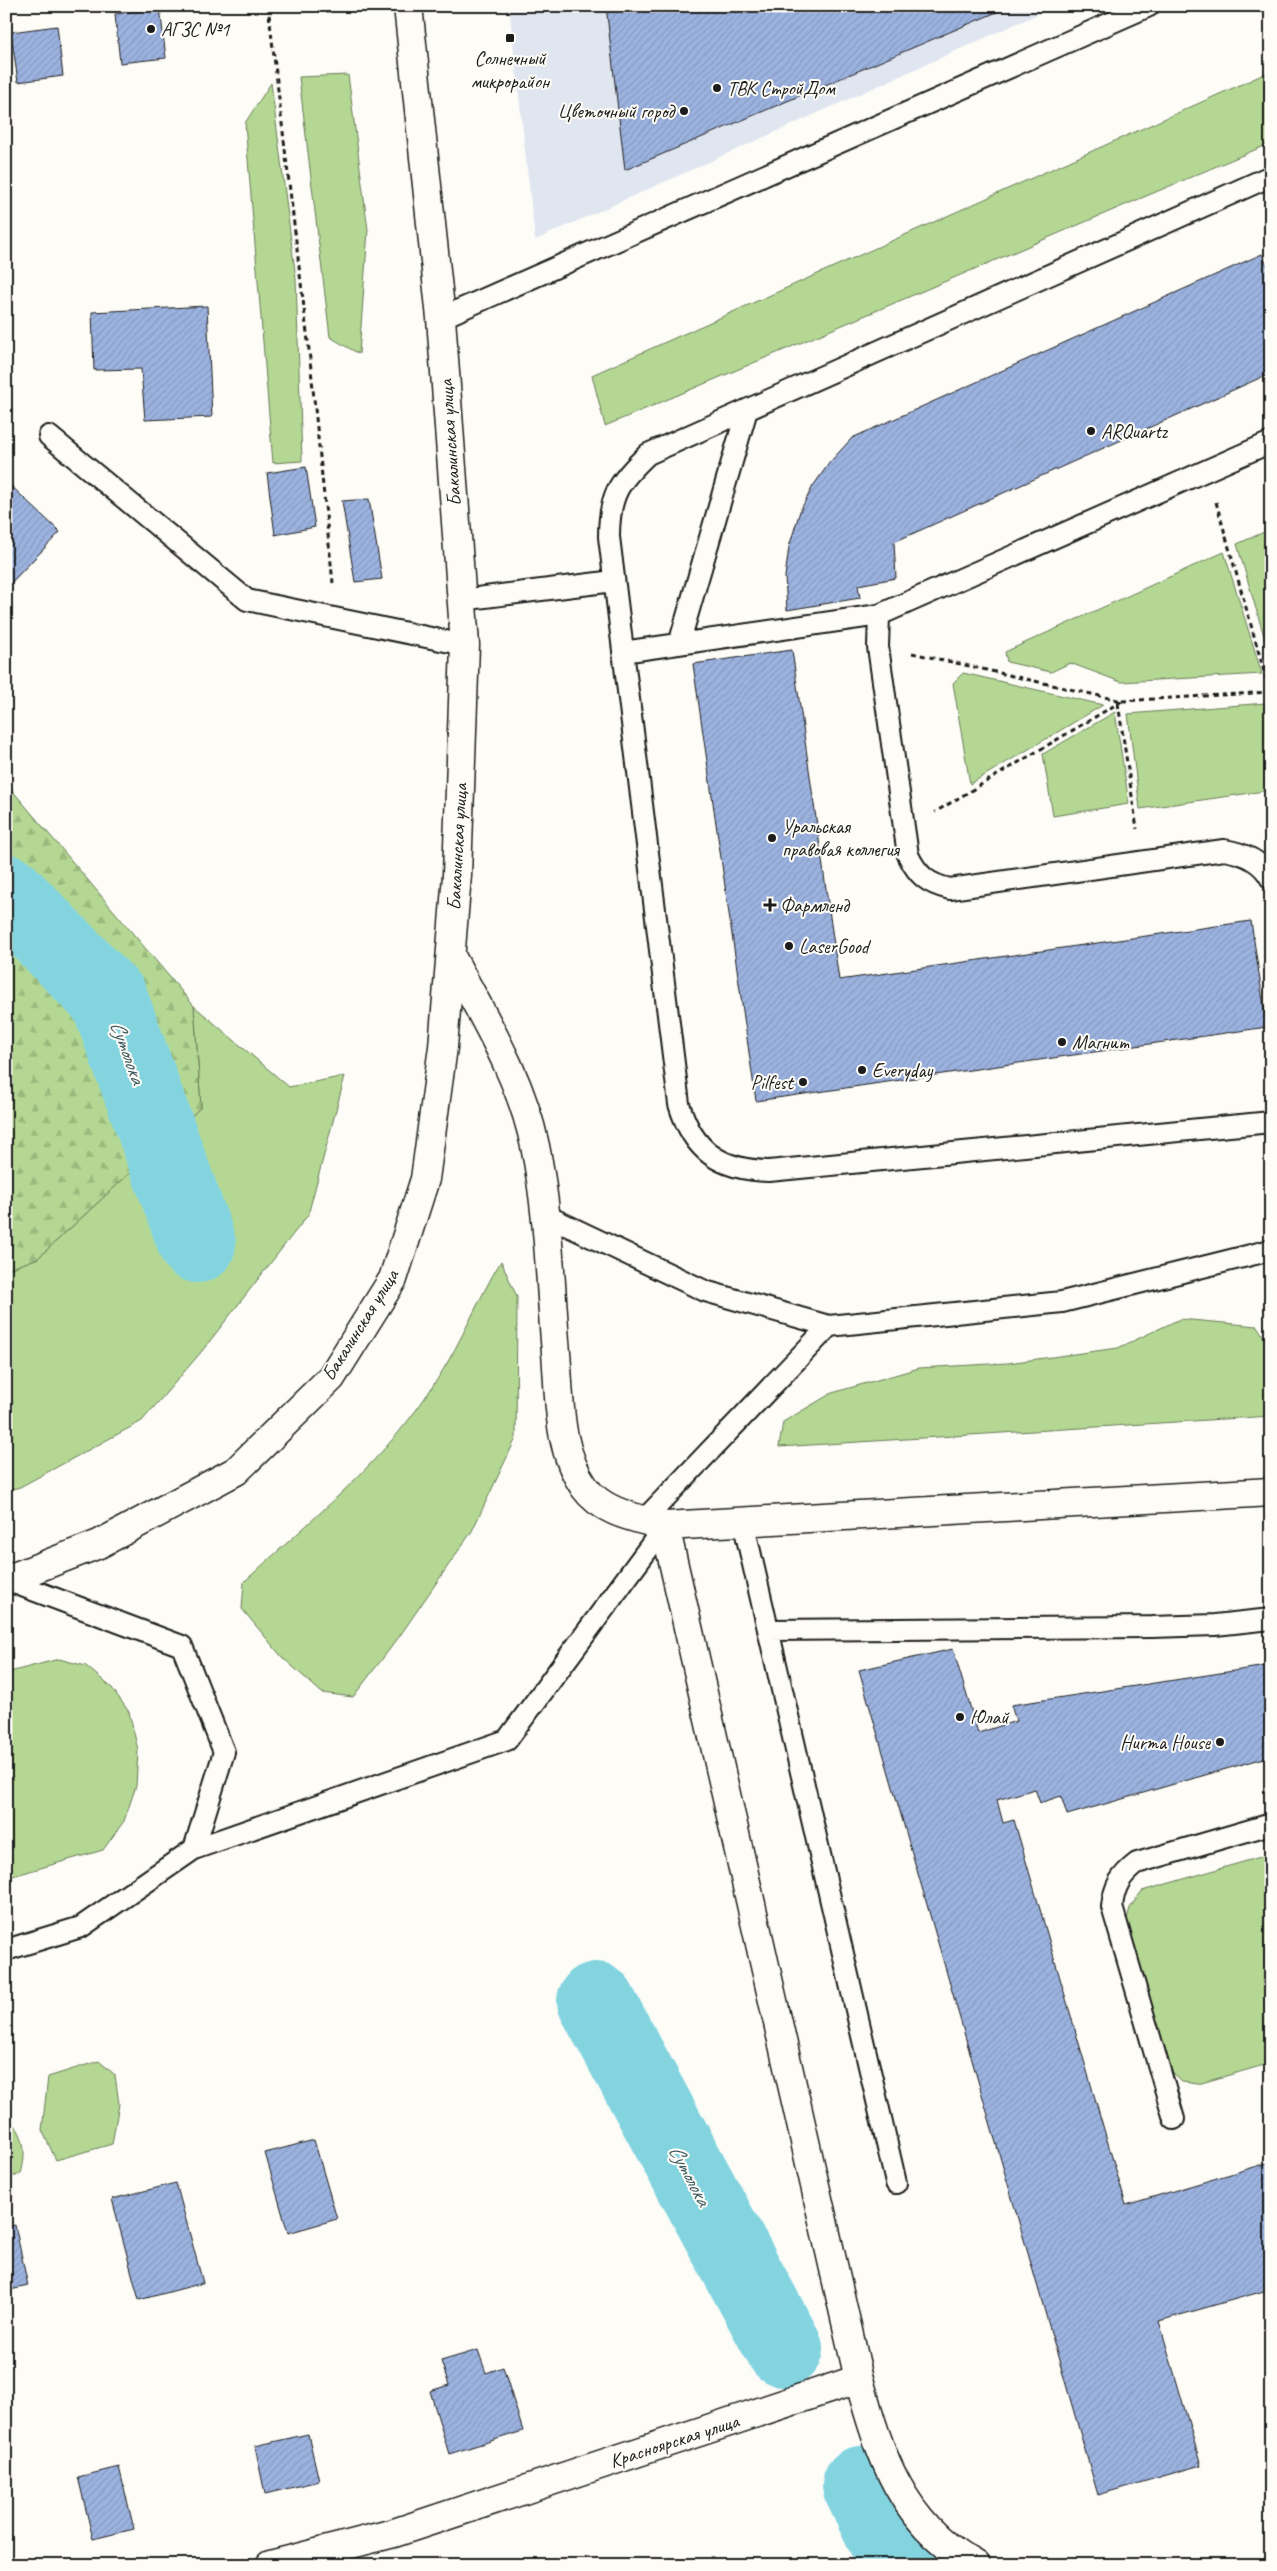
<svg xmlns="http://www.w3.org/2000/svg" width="1277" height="2571" font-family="Caveat,sans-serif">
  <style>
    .built { fill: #e0e6f0 }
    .green { fill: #b4d893; stroke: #687a58 }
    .forest { fill: url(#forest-firs); stroke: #687a58 }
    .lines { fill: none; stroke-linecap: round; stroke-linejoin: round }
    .river { stroke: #84d4e0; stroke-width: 78 }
    .building { fill: url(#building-hatch); stroke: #1c1c1c }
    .lane-casing { stroke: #1c1c1c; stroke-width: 24 }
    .street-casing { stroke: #1c1c1c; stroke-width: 31 }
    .secondary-casing { stroke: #1c1c1c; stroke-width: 31 }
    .path { stroke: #1c1c1c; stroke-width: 3; stroke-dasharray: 5 4; stroke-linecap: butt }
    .lane { stroke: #fdfcf7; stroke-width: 20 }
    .street { stroke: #fdfcf7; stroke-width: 28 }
    .secondary { stroke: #fdfcf7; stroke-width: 28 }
    .poi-dot { fill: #1c1c1c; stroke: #fdfcf7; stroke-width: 2 }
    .labels { text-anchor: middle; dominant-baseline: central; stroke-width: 4; stroke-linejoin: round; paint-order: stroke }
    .poi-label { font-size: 20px; fill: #1c1c1c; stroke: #fdfcf7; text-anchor: start }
    .street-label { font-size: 20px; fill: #1c1c1c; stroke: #fdfcf7 }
    .water-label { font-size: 21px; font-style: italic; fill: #405c61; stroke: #fdfcf7 }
  </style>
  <defs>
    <pattern id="forest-firs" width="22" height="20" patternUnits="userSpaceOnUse" patternTransform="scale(1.25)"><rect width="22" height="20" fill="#b4d893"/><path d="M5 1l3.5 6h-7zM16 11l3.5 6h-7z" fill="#9ab97e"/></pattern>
    <pattern id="building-hatch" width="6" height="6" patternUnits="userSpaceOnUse" patternTransform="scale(1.25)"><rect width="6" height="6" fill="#9cb3e0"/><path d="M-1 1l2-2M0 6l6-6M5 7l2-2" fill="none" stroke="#8699c0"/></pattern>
  </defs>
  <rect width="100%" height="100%" fill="#fdfcf7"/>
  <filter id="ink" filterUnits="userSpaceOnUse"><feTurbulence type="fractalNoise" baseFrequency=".02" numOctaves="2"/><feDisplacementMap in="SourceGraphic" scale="10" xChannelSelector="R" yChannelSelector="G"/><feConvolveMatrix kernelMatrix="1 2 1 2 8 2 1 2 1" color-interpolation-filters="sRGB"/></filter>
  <g filter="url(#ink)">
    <path class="built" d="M509 6H1056L535 240Z"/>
    <path class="green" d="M1271 71V143L605 426 592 375Z
      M348 75 368 230 359 354 330 337 299 77Z
      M271 83 296 279 302 461 273 463 245 123Z
      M1271 529V660L1237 544Z
      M1224 552 1262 674 1121 682 1070 663 1051 672 1007 662 1005 652Z
      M963 673 1103 705 970 784 953 683Z
      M1266 703 1271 735V790L1140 809 1128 714Z
      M1115 712 1129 804 1053 816 1043 754Z
      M194 1006 289 1087 345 1076 308 1215 202 1351 142 1421 20 1487 6 1491V1270L38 1258 201 1107Z
      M501 1261 517 1297 516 1438 472 1531 399 1637 353 1697 322 1693 282 1657 242 1609 244 1582C312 1519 389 1458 438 1378 462 1341 478 1299 501 1261Z
      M1180 1319 1257 1326 1271 1348V1416L779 1447 783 1422 832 1393 919 1368 1008 1363 1118 1348Z
      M59 1659 86 1666 112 1688 129 1712 138 1750 136 1786 124 1821 103 1850 6 1878V1673Z
      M1271 1854V2063L1198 2084 1182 2082 1169 2070 1126 1922 1130 1908 1142 1891Z
      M99 2061 115 2075 119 2104 112 2144 56 2160 42 2130 48 2077Z
      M6 2116C25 2132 27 2151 21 2174L6 2178Z"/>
    <path class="forest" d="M6 783 194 1006 201 1107 38 1258 6 1270Z"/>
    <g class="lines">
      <path class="river" d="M6 893 109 999 197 1244
        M596 2001 784 2348
        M861 2485 899 2565"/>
    </g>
    <path class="building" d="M606 6H1011L625 170Z
      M160 8 166 58 120 63 115 14Z
      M57 26 63 76 18 82 11 32Z
      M1262 254 1271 274V373L894 542 896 578 858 585 860 598 787 610 785 577 789 547 800 511 813 486 830 462 852 438Z
      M207 306 212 417 145 420 141 369 94 370 92 312Z
      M306 467 315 527 275 535 267 473Z
      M6 481 60 532 6 588Z
      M369 499 382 579 355 582 342 501Z
      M792 650 839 980 1251 921 1267 1027 756 1101 693 664Z
      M953 1649 978 1733 1016 1721 1011 1705 1266 1666 1271 1684V1756L1067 1815 1061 1796 1040 1803 1035 1789 997 1800 1003 1823 1014 1820 1126 2205 1271 2162V2289L1159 2321 1201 2465 1098 2495 859 1670Z
      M314 2140 337 2219 288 2233 265 2153Z
      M176 2183 203 2283 139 2300 112 2199Z
      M15 2225 28 2286 6 2291V2227Z
      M478 2350 486 2373 503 2367 523 2431 449 2454 430 2391 449 2385 441 2361Z
      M308 2434 319 2481 265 2494 255 2446Z
      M119 2467 134 2529 93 2539 78 2477Z"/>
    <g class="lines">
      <g class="lane-casing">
        <path id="lane" d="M1271 176 648 454C618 482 609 496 609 537L679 1104C693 1151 720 1170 769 1171L1271 1122
          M441 318 1149 6
          M49 436 247 600 465 645
          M461 600 614 581
          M879 615 878 647 908 855C918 876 928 884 950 889L1224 850C1243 853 1262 861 1271 879
          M679 644 747 410
          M623 652 879 615 1271 442
          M545 1215 705 1291 829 1326 1062 1302 1271 1250
          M644 1520 829 1326
          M743 1521 896 2183
          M768 1630 1152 1627 1215 1625 1271 1619
          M194 1849 507 1740 665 1526
          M6 1950 81 1927 194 1849 224 1752 182 1646 6 1580
          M1174 2119 1112 1907C1114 1886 1121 1875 1137 1863L1271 1824"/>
      </g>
      <g class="street-casing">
        <path id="street" d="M451 956C483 1017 521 1077 535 1146 549 1213 550 1284 556 1353 560 1398 557 1449 585 1488 603 1513 637 1518 665 1526L1271 1492
          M665 1526 859 2379
          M270 2565 394 2533 859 2379C879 2454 903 2526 976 2565"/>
      </g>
      <g class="secondary-casing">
        <path id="secondary" d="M6 1580 99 1544 236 1471 331 1378 393 1279 425 1179 443 1047 457 875 465 645 441 318 408 6"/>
      </g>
      <path class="path" d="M268 6 309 350 333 583
        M1216 502 1270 692
        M912 653 1122 701 935 812
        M1122 701 1271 692
        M1118 703 1137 829"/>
      <use href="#lane" class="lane"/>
      <use href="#street" class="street"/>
      <use href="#secondary" class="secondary"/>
    </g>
  </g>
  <g class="poi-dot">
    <circle cx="151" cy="29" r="5"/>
    <rect x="505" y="33" width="10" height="10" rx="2.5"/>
    <circle cx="717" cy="88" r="5"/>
    <circle cx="684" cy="111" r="5"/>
    <circle cx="1091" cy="431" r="5"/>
    <circle cx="772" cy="838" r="5"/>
    <path d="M767.5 897.5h5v5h5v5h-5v5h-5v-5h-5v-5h5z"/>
    <circle cx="789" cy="946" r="5"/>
    <circle cx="1062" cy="1042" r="5"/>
    <circle cx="862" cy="1070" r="5"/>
    <circle cx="803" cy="1082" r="5"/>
    <circle cx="960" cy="1717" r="5"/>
    <circle cx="1220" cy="1742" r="5"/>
  </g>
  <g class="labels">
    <g class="poi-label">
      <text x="161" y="29">АГЗС №1</text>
      <text x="510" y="58" text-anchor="middle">Солнечный<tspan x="510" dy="23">микрорайон</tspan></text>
      <text x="727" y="88">ТВК СтройДом</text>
      <text x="674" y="111" text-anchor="end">Цветочный город</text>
      <text x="1101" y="431">ARQuartz</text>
      <text x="782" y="826">Уральская<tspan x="782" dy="23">правовая коллегия</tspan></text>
      <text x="780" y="905">Фармленд</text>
      <text x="799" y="946">LaserGood</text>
      <text x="1072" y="1042">Магнит</text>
      <text x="872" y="1070">Everyday</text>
      <text x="793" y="1082" text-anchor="end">Pilfest</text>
      <text x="970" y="1717">Юлай</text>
      <text x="1210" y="1742" text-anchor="end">Hurma House</text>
    </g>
    <g class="street-label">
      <text transform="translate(450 443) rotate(-94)">Бакалинская улица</text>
      <text transform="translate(457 847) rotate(-87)">Бакалинская улица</text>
      <text transform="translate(360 1325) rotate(-58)">Бакалинская улица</text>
      <text transform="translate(674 2441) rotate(-18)">Красноярская улица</text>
    </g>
    <g class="water-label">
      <text transform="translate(128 1052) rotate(70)">Сутолока</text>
      <text transform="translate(690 2175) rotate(62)">Сутолока</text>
    </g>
  </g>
  <rect width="1277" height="2571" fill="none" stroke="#fdfcf7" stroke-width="25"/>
  <rect x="12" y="12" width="1252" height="2546" fill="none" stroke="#1c1c1c" stroke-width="2" filter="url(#ink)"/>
</svg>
